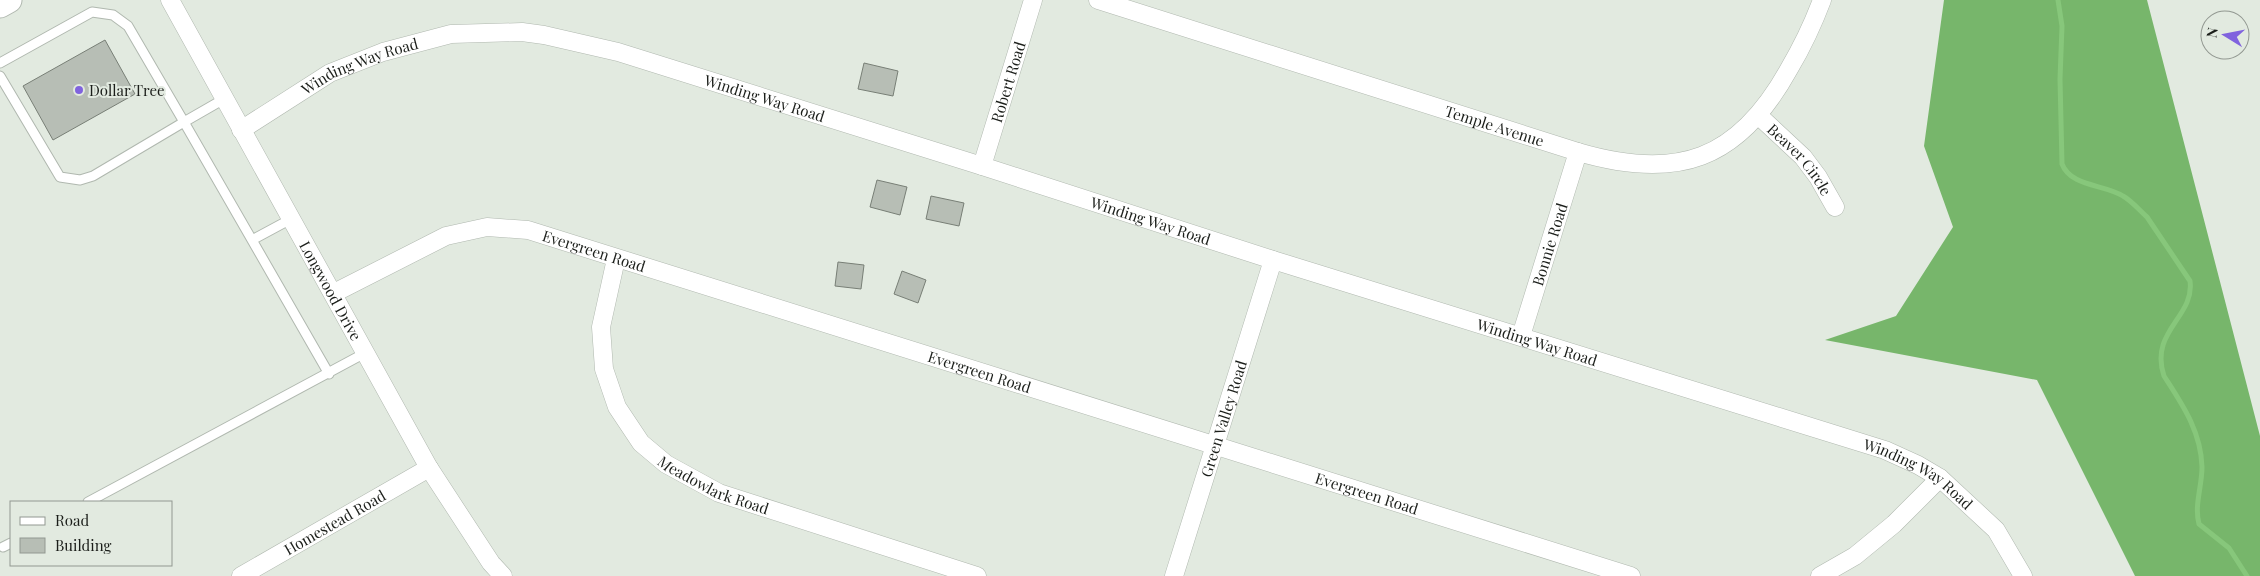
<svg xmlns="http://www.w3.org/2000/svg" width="2260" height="576" font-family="'Playfair Display',serif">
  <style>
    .forest { fill: #77b66b }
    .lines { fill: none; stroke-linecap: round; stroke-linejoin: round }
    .stream { stroke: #87c77b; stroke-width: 5 }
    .building { fill: #b7beb5; stroke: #787f76 }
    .lane-casing { stroke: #b0b8af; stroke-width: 11 }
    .street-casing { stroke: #b0b8af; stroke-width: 19 }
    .secondary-casing { stroke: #b0b8af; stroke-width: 27 }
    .lane { stroke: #fff; stroke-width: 9 }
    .street { stroke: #fff; stroke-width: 18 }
    .secondary { stroke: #fff; stroke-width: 25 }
    .poi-dot { fill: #8063de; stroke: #e2eae0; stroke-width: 2 }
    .labels { text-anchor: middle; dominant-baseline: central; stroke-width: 4; stroke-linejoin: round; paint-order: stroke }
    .street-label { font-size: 15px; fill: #1b1e1a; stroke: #e2eae0 }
    .poi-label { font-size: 15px; fill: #1b1e1a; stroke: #e2eae0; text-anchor: start }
  </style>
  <rect width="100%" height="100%" fill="#e2eae0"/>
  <path class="forest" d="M1944 0H2147L2260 436V576H2135L2037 380 1825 340 1896 316 1953 227 1924 146Z"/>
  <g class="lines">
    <path class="stream" d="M2058 0 2062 26 2060 79 2062 164C2071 187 2104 184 2123 196 2132 201 2139 210 2147 217L2190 281C2195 317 2149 331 2164 376 2182 404 2201 431 2202 467 2202 487 2194 505 2199 524L2229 548 2247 576"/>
  </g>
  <path class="building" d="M105 40 135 94 53 140 23 86Z
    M864 63 898 71 893 96 858 89Z
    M877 180 907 187 900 215 870 207Z
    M931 196 964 203 959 226 926 219Z
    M838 262 864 265 861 289 835 286Z
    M902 271 926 280 918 303 894 294Z"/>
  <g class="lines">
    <g class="lane-casing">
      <path id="lane" d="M0 63 92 12 113 15 128 26 184 122 224 99
        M0 76 60 177 80 180 93 176 184 122 252 240 291 219
        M252 240 329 374
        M88 502 365 353
        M3 547 11 543"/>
    </g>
    <g class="street-casing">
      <g id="street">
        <path id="s1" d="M170 0 429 468 491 563 503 576"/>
        <path id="s2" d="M1098 0 1578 152C1677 181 1738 161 1789 69 1802 47 1813 24 1822 0"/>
        <path id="s3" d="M1759 116 1803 157 1818 177 1835 207"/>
        <path id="s4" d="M241 130 330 73 383 52 451 34 522 32 544 35 618 52 982 166 1273 260 1885 450 1918 465 1940 478 1996 530 2023 576"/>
        <path id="s5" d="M982 166 1033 0"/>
        <path id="s6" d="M616 259 601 327 604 369 617 407 641 443 666 464 719 493 977 576"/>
        <path id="s7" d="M334 293 446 236 487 227 528 230 1631 576"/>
        <path id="s8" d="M1521 336 1578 152"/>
        <path id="s9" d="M241 576 429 468"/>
        <path id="s10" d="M1174 576 1273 260"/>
        <path d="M1820 576 1855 556 1894 524 1940 478"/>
      </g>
    </g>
    <g class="secondary-casing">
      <path id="secondary" d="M0 5 9 0"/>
    </g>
    <use href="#lane" class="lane"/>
    <use href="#street" class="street"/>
    <use href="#secondary" class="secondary"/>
  </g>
  <circle class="poi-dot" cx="79" cy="90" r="5"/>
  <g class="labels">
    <g class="street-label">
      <text stroke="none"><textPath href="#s4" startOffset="136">Winding Way Road</textPath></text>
      <text stroke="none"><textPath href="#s5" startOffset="88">Robert Road</textPath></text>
      <text stroke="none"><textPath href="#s4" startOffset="556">Winding Way Road</textPath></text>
      <text stroke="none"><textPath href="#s2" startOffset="416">Temple Avenue</textPath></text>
      <text stroke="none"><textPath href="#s3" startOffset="60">Beaver Circle</textPath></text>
      <text stroke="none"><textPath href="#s4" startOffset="961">Winding Way Road</textPath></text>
      <text stroke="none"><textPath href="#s8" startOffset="96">Bonnie Road</textPath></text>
      <text stroke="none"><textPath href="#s7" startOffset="278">Evergreen Road</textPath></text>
      <text stroke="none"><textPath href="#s1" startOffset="332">Longwood Drive</textPath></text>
      <text stroke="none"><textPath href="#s4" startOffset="1366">Winding Way Road</textPath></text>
      <text stroke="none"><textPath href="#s7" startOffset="682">Evergreen Road</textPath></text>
      <text stroke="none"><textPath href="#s10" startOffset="165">Green Valley Road</textPath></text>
      <text stroke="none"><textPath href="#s4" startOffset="1771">Winding Way Road</textPath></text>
      <text stroke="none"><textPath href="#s6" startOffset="280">Meadowlark Road</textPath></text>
      <text stroke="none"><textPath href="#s7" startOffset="1088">Evergreen Road</textPath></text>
      <text stroke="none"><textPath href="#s9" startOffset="108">Homestead Road</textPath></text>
    </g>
    <g class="poi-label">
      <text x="89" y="90">Dollar Tree</text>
    </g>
  </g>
  <rect x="10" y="501" width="162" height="65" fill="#e2eae0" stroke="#929891"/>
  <rect x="20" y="517" width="25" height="8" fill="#ffffff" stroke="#929891"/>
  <text x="55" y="526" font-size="15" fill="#1b1e1a">Road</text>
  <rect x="20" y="538" width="25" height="15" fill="#b7beb5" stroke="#929891"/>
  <text x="55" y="551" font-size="15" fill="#1b1e1a">Building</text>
  <g transform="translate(2225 35) rotate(280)"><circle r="24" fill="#e2eae0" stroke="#929891"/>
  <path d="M0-4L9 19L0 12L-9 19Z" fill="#8063de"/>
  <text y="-8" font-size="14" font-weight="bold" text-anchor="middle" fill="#1b1e1a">N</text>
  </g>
</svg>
